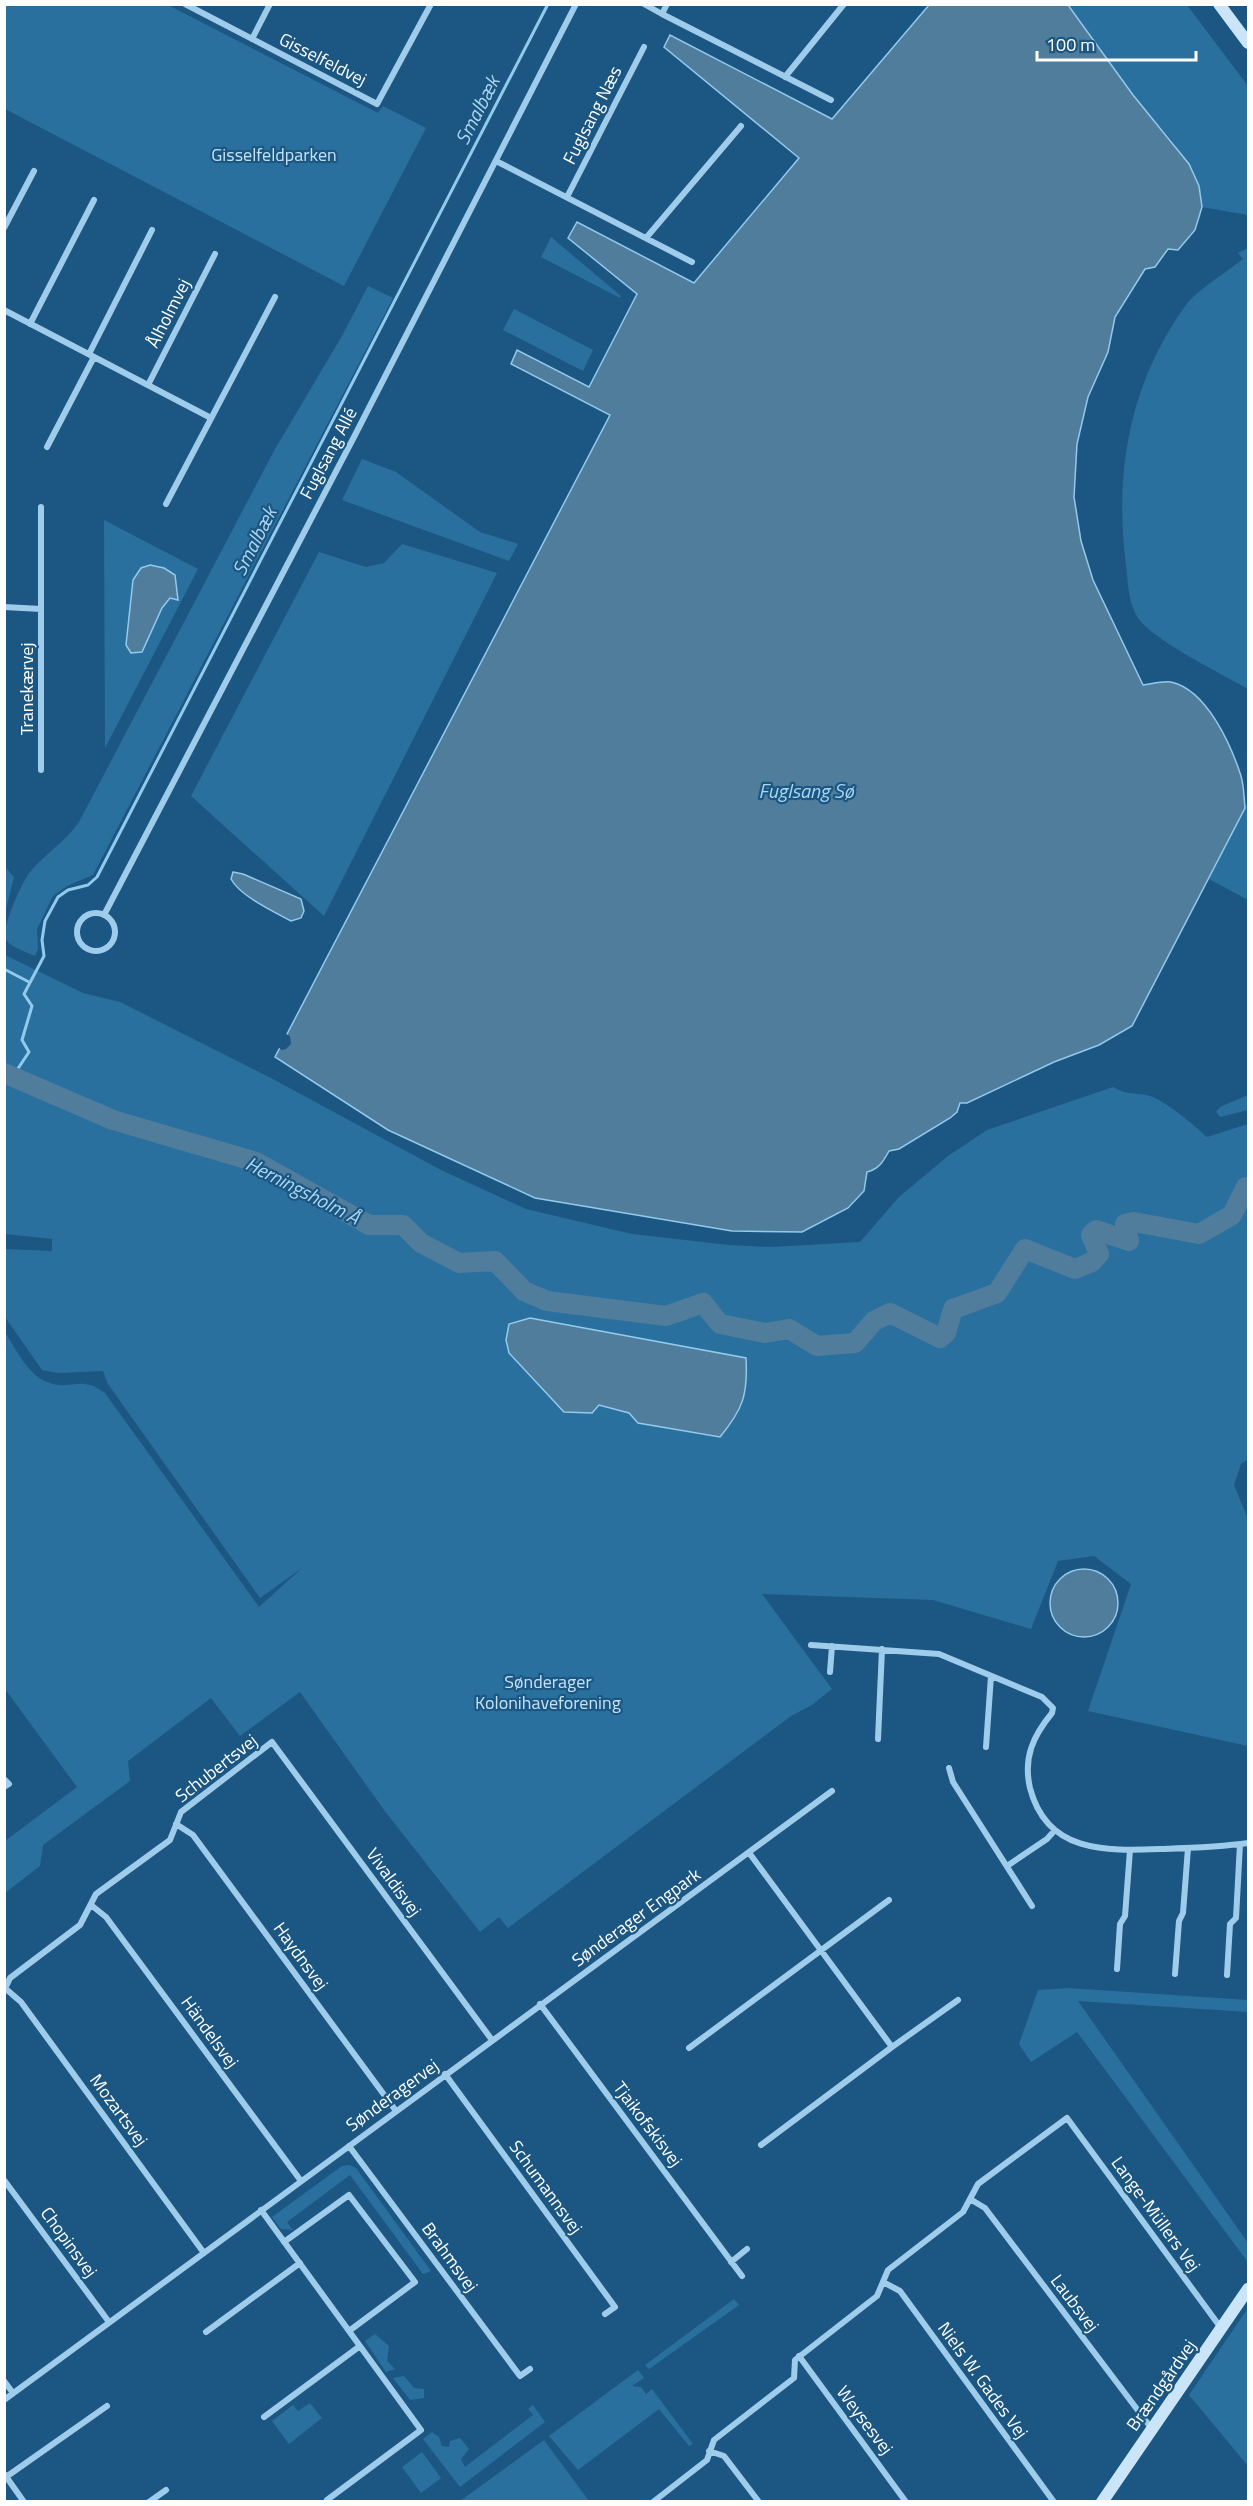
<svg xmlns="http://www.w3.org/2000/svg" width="1253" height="2506" font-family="'Titillium Web',sans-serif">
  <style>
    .green { fill: #2a709f; fill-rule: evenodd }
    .water { fill: #507d9c; stroke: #92caed; stroke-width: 1.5 }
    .pier { fill: #1b5782 }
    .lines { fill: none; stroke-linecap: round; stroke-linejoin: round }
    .stream { stroke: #92caed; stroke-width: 3 }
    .river { stroke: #507d9c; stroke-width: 20 }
    .street { stroke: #9fcceb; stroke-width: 6 }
    .secondary { stroke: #cbe5f8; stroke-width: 12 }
    .labels { text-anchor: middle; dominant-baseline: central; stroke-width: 4.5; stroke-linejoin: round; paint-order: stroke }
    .street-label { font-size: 18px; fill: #fff; stroke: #1b5782 }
    .park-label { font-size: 18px; fill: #c4e3f8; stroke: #1b5782 }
    .water-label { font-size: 20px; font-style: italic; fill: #abd6f2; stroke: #1b5782 }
  </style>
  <rect width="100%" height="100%" fill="#1b5782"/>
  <path class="green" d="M4 5H168L378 113 383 106 426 128 344 286 5 109Z
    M1068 5H1187L1248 86V215L1202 207C1196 158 1162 132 1133 95 1111 65 1089 35 1068 5Z
    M551 237 621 296 620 298 541 257Z
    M1248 248V689C1222 674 1153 640 1138 618 1128 603 1128 582 1126 565 1114 471 1130 382 1186 305 1196 291 1228 271 1243 259L1238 253Z
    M368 286 393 298 93 875 67 886 53 896 37 929 38 949 35 956C27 952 12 948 6 940 0 930 22 882 30 872 45 854 65 842 79 822L275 449 342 336Z
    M514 309 593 350 583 371 503 330Z
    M362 459 396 472 480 532 518 544 509 561 342 500Z
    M104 520 198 569 105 748ZM141 568 177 600 170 598 162 608 142 652 126 645 133 580Z
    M402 544 497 573 324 916 191 796 319 552 366 567 384 563Z
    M1248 802V900L1209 879Z
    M5 867 14 877 5 913Z
    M5 955 83 993 120 1002 271 1078 441 1170 526 1209 632 1234 729 1245 772 1247 860 1242 899 1197 948 1156 987 1130 1113 1087C1127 1096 1140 1092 1153 1097 1170 1105 1193 1124 1207 1137L1248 1124V1459L1241 1464 1234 1485 1248 1519V1746L1088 1711 1131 1584 1094 1556 1058 1561 1031 1629 933 1600 762 1594 832 1689 812 1705 791 1716 508 1928 499 1917 480 1932 384 1810 300 1692 240 1736 211 1698 128 1761 130 1781 43 1845 40 1866 5 1893V1841L77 1787 5 1689V1332C15 1348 28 1375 47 1382 70 1392 80 1374 105 1393L259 1607 302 1568 260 1598 108 1384 103 1371 58 1373 42 1370 5 1317V1249L52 1251V1239L5 1234Z
    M1248 1095V1110L1220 1117 1216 1112 1220 1107Z
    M1068 1988 1248 2000V2012L1078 2001 1248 2243 1247 2261 1077 2032 1031 2062 1019 2044 1038 1990Z
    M350 2165 356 2168 431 2271 423 2274 350 2175 287 2222 293 2230 281 2229 272 2217 342 2166Z
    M734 2299 739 2305 649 2369 645 2365Z
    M1248 2308V2466L1189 2395Z
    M375 2334 389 2346 387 2361 395 2369 386 2372 365 2341Z
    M638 2370 644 2378 632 2386 641 2387 646 2394 652 2389 693 2444 689 2446 659 2409 578 2470 549 2436Z
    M404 2376 414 2388 424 2389V2398L410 2400 393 2378Z
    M310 2403 322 2418 289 2444 272 2421 293 2405 298 2411Z
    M533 2405 545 2422 460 2487 423 2439 432 2432 439 2437 442 2446 449 2447 450 2441 460 2438 469 2449 461 2459 465 2467 533 2415 528 2409Z
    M544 2440 589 2501H460Z
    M422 2452 441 2478 421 2493 402 2467Z"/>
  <path class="water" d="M929 5H1068L1133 95 1189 164 1199 186 1202 207 1195 230 1178 250 1168 249 1155 267 1145 269 1115 317 1108 352 1088 397 1077 444 1074 497 1081 541 1093 580 1143 685C1151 684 1163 681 1171 682 1207 690 1231 745 1241 776 1244 786 1244 798 1245 808L1132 1026 1099 1045 1054 1062 967 1103H960L957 1112 950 1118 899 1149 889 1151C883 1162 879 1169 867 1172L864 1191 848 1208 802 1232 732 1231 535 1198 388 1130 275 1057 610 415 511 364 517 350 589 387 637 294 568 238 577 222 694 283 799 158 664 47 670 35 832 119Z
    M150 565 164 568 175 575 178 600 170 598 162 608 142 652 131 653 126 645 133 580 141 568Z
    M233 872 243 874 301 899 304 911 301 918 291 921C274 912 240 896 231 879Z
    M530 1318 746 1358C748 1395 743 1409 720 1437L638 1423 629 1413 599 1405 592 1413 564 1412 509 1353 506 1340 509 1324Z
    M1050 1603a34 34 0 1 1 68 0a34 34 0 1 1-68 0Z"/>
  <path class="pier" d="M284 1033 290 1036 291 1044 286 1049 282 1050 276 1046Z"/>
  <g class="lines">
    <path class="stream" d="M4 969 29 982
      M13 1076 29 1052 22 1040 32 1006 24 994 44 956 42 940 45 921 58 897 68 890 88 885 97 877 548 4"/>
    <path class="river" d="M4 1073 113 1120 256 1162 369 1225H403L421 1243 459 1263 495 1261 524 1291 547 1301 666 1316 703 1303 720 1324 765 1333 789 1329 817 1346 855 1343 874 1321 890 1313 940 1338 946 1333 953 1309 997 1293 1025 1249 1075 1269 1092 1262 1099 1254 1091 1235 1096 1230 1129 1241 1125 1224 1134 1222 1199 1234 1232 1215 1246 1187H1248"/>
    <path class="street" d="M185 4 377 104 431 4
      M644 4 662 14 667 4
      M662 14 831 100
      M252 39 270 4
      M785 77 844 4
      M496 161 692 262
      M567 197 644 47
      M4 228 34 171
      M646 238 741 126
      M4 310 211 418
      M30 324 94 200
      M89 354 152 230
      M148 385 215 254
      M47 447 94 357
      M166 504 275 297
      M41 507V770
      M4 607 41 609
      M77 932a19 19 0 1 1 38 0a19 19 0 1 1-38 0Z
      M104 915 354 437 576 4
      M811 1645 939 1654 1042 1697 1053 1708 1052 1713C1033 1736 1023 1758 1030 1788 1047 1854 1107 1851 1162 1849 1190 1848 1220 1847 1248 1843
      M830 1672 832 1646
      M878 1739 882 1649
      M986 1747 991 1676
      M949 1768 953 1782 1032 1906
      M4 1779 9 1784 4 1787
      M176 1824 193 1835 396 2111
      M750 1854 892 2047 958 2000
      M1007 1866 1047 1839 1055 1830
      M91 1905 106 1917 301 2181
      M1117 1969 1120 1924 1125 1916 1130 1850
      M1175 1974 1179 1921 1183 1913 1188 1848
      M1227 1975 1230 1924 1236 1918 1240 1844
      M6 1989 21 2002 204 2253
      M4 1991 10 1978 80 1925 96 1894 170 1840 181 1812 272 1742 492 2040
      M540 2004 742 2276
      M689 2048 889 1900
      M445 2074 615 2307 605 2314
      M761 2145 892 2047
      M349 2146 520 2376 530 2369
      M4 2180 109 2322
      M970 2199 985 2208 1152 2429
      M261 2210 421 2430 327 2500
      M284 2242 349 2195 415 2282 349 2331
      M731 2262 747 2249
      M883 2282 900 2291 1054 2502
      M206 2332 300 2263
      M799 2356 906 2502
      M4 2381 13 2393
      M4 2400 832 1791
      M264 2417 360 2346
      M709 2451 724 2456 759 2502
      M5 2475 24 2502
      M6 2477 107 2406
      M149 2502 166 2490
      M653 2502 707 2460 714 2440 794 2378 795 2360 877 2296 888 2270 963 2212 978 2184 1067 2118 1221 2328"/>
    <path class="secondary" d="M1219 4 1248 43
      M1102 2502 1248 2289"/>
  </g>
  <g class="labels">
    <g class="street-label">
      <text transform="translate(323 59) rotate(27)">Gisselfeldvej</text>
      <text transform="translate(592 115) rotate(-63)">Fuglsang Næs</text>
      <text transform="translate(168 313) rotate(-63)">Ålholmvej</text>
      <text transform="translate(328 453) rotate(-62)">Fuglsang Allé</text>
      <text transform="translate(26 689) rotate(-90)">Tranekærvej</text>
      <text transform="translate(216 1768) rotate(-38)">Schubertsvej</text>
      <text transform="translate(394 1882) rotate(54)">Vivaldisvej</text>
      <text transform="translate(636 1917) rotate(-36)">Sønderager Engpark</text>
      <text transform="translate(301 1956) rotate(54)">Haydnsvej</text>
      <text transform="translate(210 2032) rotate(54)">Händelsvej</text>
      <text transform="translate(392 2095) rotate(-36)">Sønderagervej</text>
      <text transform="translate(119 2110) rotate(54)">Mozartsvej</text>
      <text transform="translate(648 2124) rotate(53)">Tjaikofskisvej</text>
      <text transform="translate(546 2187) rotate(54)">Schumannsvej</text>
      <text transform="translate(1156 2214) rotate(54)">Lange-Müllers Vej</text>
      <text transform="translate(69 2242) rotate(54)">Chopinsvej</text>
      <text transform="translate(450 2257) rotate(54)">Brahmsvej</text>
      <text transform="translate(1075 2303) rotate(53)">Laubsvej</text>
      <text transform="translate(983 2380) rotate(54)">Niels W. Gades Vej</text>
      <text transform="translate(1161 2385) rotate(-55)">Brændgårdvej</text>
      <text transform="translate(865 2420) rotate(53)">Weysesvej</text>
    </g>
    <g class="park-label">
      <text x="274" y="154">Gisselfeldparken</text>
      <text x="548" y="1681">Sønderager<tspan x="548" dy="21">Kolonihaveforening</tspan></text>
    </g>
    <g class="water-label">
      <text transform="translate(477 110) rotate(-63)">Smalbæk</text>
      <text transform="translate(254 541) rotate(-63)">Smalbæk</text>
      <text x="806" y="790">Fuglsang Sø</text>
      <text transform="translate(303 1190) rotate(27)">Herningsholm Å</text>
    </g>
  </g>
  <rect width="1253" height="2506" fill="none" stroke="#ffffff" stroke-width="12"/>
  <path d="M1037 51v9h159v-9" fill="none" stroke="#ffffff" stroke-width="3"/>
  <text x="1046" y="51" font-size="18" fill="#ffffff" stroke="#1b5782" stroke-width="4.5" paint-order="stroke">100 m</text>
</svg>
